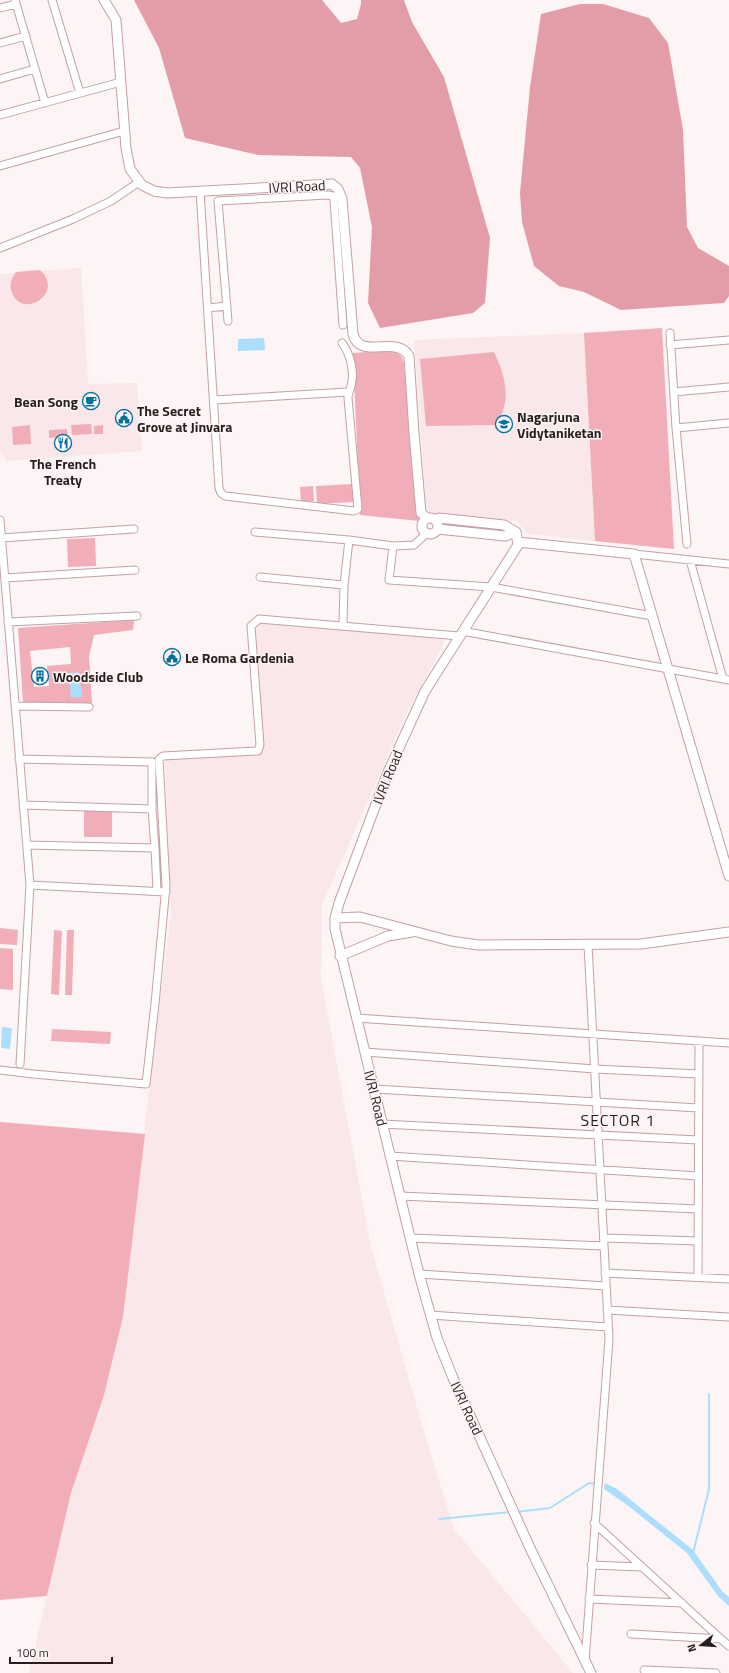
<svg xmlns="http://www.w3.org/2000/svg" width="729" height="1673" font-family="'Titillium Web',sans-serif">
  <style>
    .built { fill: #f9e7e9 }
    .green { fill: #f1aeb8; fill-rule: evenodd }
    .forest { fill: #e39da8 }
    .water { fill: #abdefc }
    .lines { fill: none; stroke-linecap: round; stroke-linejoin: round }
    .stream { stroke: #abdefc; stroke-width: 2 }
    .street-casing { stroke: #c3a1a5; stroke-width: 9 }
    .secondary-casing { stroke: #c3a1a5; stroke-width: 11 }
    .street { stroke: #fff; stroke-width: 7 }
    .secondary { stroke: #fff; stroke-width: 9 }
    .labels { text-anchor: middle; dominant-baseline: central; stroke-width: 3; stroke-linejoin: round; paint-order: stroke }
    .street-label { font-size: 14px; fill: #2a1d1f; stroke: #fcf4f5 }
    .poi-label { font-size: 14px; font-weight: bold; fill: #2a1d1f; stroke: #fcf4f5; text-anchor: start }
    .quarter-label { font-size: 16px; letter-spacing: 1px; fill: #2a1d1f; stroke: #fcf4f5 }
  </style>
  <rect width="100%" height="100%" fill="#fcf4f5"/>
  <path class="built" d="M81 268 88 384 137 383 142 451 7 461 0 452V274Z
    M584 333 595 541 528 534 516 521 433 514 426 508 414 340Z
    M261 622 443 637 444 643 406 714 322 905 321 979 371 1247 427 1442 454 1529 573 1673H29L71 1493 103 1396 123 1317 149 1089 171 915 165 760 260 755 264 751 256 626Z"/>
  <path class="green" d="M40 270C65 293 23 320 12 293 9 285 11 278 16 272Z
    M662 328 674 549 595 541 584 333Z
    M395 350 402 357 404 364 419 521 360 515 353 353Z
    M494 352C502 369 509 388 504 407 503 413 499 419 497 425L426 426 420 359Z
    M91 424 92 434 72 435 71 425Z
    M30 425 31 444 13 445 12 427Z
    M103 425V434H94V426Z
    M67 429 68 437 49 438V430Z
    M353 484 354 502 317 504 316 486Z
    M313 486 314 501 301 502 300 487Z
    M95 538 96 566 68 567 67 539Z
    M134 620 133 630 94 635 89 657 92 703 23 702 18 628ZM70 647 71 664 47 666 49 686 34 687 30 651Z
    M84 809H112V837H84Z
    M0 928 18 930 17 945 0 944Z
    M54 930 62 931 59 995 51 994Z
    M67 930H74L72 995H65Z
    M0 948 13 949V990L0 989Z
    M52 1029 111 1032 110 1044 51 1041Z
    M0 1122 145 1134 123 1317 104 1395 71 1493 47 1596 0 1600Z"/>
  <path class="forest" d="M134 0H322L341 23 357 19 361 4V0H404L412 22 444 77 490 238 485 303 473 313 380 328 368 303 372 227 360 168 351 157 258 155 185 138 159 48Z
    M580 4H603L649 18 668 43 683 130 687 227 698 248 729 266V296L724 303 621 310 584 292 559 286 534 266 522 222 520 193 530 87 541 14Z"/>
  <path class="water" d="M264 338 265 350 238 351V339Z
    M79 672 82 697 71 698 68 673Z
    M2 1027 12 1028 10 1049 1 1048Z
    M605 1483 617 1489 693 1550 722 1591 729 1597V1606L718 1596 687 1553 626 1504 604 1489Z"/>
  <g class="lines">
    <path class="stream" d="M516 1512 550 1508 589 1483 596 1484
      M439 1519 510 1512
      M693 1553 709 1489V1394"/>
    <g class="street-casing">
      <path id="street" d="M15 0 45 103
        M52 0 80 93
        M0 8 16 4
        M0 43 26 36
        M0 79 35 69
        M0 115 121 82
        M0 166 124 131
        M200 191 219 488 221 493 225 496 354 511 358 509 348 398C348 393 350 391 351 386 355 373 350 353 342 343
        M0 248 73 219 111 201 139 182
        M208 308 227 306
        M228 321 218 201 328 195 333 196 334 200 343 325
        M670 333 676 428 687 544
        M670 345 729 340
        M674 392 729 387
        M214 400 348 392
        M676 428 729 423
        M0 520 30 885 20 1064
        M255 532 349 540 393 546 414 545 426 534
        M1 538 134 529
        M393 546 389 580 491 587 652 616
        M634 554 729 564
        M690 560 723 679
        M260 577 344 585
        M5 578 135 570
        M8 622 137 616
        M343 626 344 585 349 540
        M462 631 729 680
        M15 706 89 707
        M19 759 152 762V809L155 848 27 845
        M23 805 152 809
        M155 848 157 891
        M30 885 166 892
        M356 1018 729 1043
        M365 1052 595 1069 699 1074
        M0 1070 33 1074 146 1084 155 1004 166 886 159 759 163 756 258 751 260 745 251 626 259 619 459 636
        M374 1089 698 1108
        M382 1124 698 1140
        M390 1156 698 1176
        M400 1196 698 1209
        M410 1238 604 1246
        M604 1238 698 1241
        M605 1273 729 1279
        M419 1274 606 1286
        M698 1277 699 1042
        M607 1310 729 1317
        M430 1315 608 1327
        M594 1523 721 1639
        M591 1565 642 1567
        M589 1599 682 1603
        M631 1634 721 1639 729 1646
        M585 1661 609 1339 588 945
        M644 1670 716 1673"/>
    </g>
    <g class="secondary-casing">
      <path id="secondary" d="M104 0 116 20 126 148 130 169 142 185 154 191 167 193 332 184 338 189 342 199 353 334C360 361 396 334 409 356L414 433 421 513 427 518
        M422 526a8 8 0 1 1 16 0a8 8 0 1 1-16 0Z
        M435 520 439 518 504 525 516 532 518 545 425 691 388 772 339 903 335 918V929L419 1274 437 1338 453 1378 531 1550 591 1673
        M438 529 505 536 516 532
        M518 542 634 554 729 876
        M335 918 360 917 451 941 478 945 641 944 729 932
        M340 956 388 936 412 932"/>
    </g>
    <use href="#street" class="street"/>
    <use href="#secondary" class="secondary"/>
  </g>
  <defs>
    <g id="cafe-ring" transform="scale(0.9)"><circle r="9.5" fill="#fcf4f5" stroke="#04719d" stroke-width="1.5"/><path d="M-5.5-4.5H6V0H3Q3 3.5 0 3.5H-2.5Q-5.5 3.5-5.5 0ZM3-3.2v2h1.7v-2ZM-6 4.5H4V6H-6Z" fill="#04719d"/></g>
    <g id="civic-ring" transform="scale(0.9)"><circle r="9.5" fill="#fcf4f5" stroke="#04719d" stroke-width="1.5"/><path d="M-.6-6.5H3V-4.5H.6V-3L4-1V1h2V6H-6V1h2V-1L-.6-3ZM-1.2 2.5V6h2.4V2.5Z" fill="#04719d"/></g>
    <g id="school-ring" transform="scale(0.9)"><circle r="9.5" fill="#fcf4f5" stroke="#04719d" stroke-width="1.5"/><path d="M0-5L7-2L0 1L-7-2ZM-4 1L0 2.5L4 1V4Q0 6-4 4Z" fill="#04719d"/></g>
    <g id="restaurant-ring" transform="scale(0.9)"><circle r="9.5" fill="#fcf4f5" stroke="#04719d" stroke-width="1.5"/><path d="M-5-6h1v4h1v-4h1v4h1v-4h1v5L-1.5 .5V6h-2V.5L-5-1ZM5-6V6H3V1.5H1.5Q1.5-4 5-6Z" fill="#04719d"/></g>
    <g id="building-ring" transform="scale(0.9)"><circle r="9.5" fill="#fcf4f5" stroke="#04719d" stroke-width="1.5"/><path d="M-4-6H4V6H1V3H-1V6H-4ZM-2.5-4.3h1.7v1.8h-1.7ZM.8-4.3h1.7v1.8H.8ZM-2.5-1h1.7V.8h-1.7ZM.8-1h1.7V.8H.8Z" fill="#04719d"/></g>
  </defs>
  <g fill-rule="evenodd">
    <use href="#cafe-ring" x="91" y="401"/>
    <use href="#civic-ring" x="124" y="418"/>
    <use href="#school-ring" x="504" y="424"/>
    <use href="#restaurant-ring" x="63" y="443"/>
    <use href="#civic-ring" x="172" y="657"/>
    <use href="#building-ring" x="40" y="676"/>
  </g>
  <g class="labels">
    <g class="street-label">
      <text transform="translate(297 186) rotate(-3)">IVRI Road</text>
      <text transform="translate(387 777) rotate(-68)">IVRI Road</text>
      <text transform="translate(376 1098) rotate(76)">IVRI Road</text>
      <text transform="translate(467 1408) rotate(65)">IVRI Road</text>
    </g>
    <g class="poi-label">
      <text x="78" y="401" text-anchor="end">Bean Song</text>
      <text x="137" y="410">The Secret<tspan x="137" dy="16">Grove at Jinvara</tspan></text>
      <text x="517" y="416">Nagarjuna<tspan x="517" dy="16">Vidytaniketan</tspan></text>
      <text x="63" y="463" text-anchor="middle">The French<tspan x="63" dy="16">Treaty</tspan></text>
      <text x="185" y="657">Le Roma Gardenia</text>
      <text x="53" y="676">Woodside Club</text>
    </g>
    <g class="quarter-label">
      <text x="618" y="1120">SECTOR 1</text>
    </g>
  </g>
  <g transform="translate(701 1645) rotate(253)" stroke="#fcf4f5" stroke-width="3" paint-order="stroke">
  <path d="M0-3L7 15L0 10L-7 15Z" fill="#2a1d1f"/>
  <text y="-6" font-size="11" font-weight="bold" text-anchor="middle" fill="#2a1d1f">N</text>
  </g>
  <path d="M10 1657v6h102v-6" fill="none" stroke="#2a1d1f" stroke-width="2"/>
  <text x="16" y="1657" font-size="12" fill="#2a1d1f" stroke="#fcf4f5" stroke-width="3" paint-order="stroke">100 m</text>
</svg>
